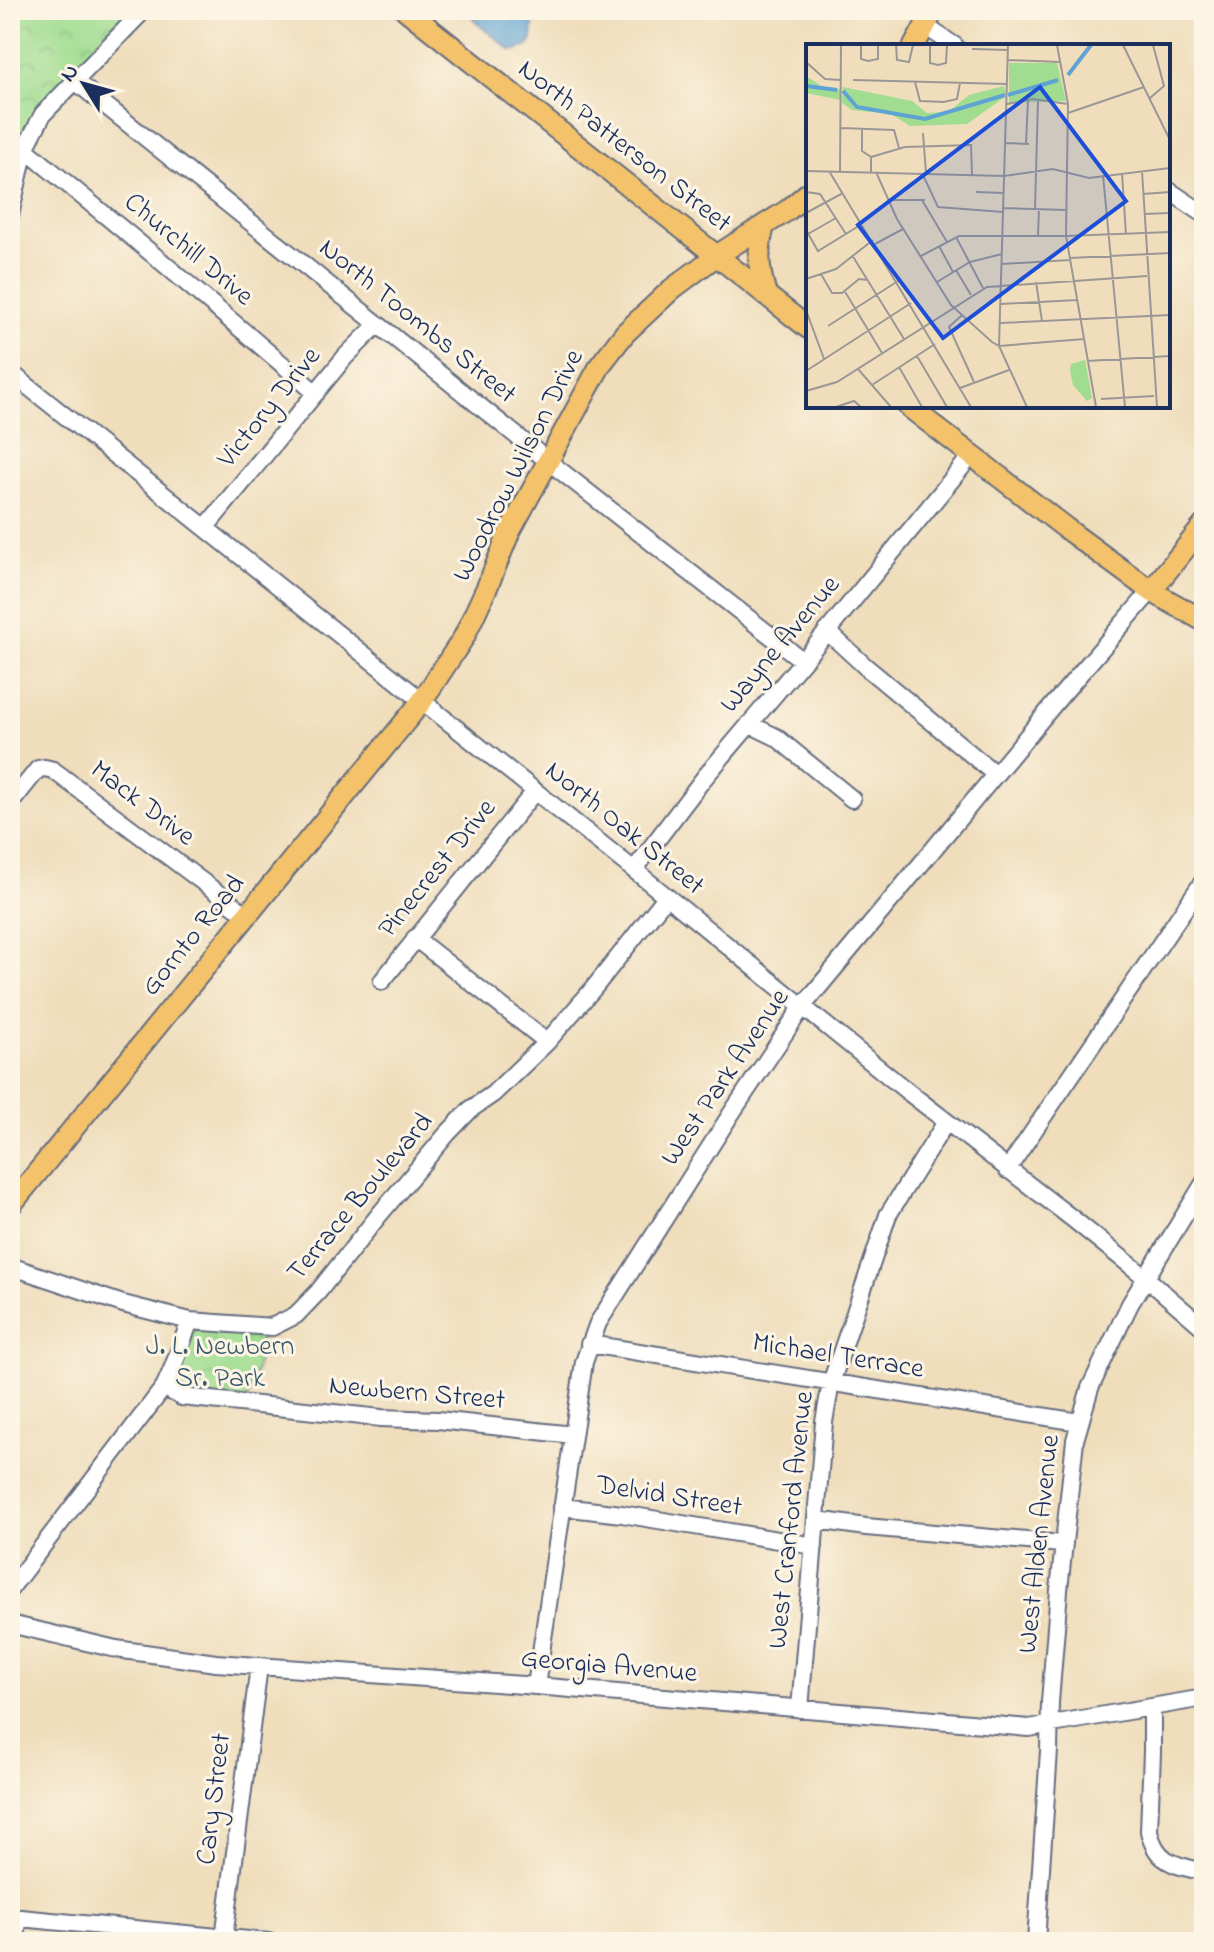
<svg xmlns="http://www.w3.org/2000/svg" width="1214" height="1952" font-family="'Indie Flower',sans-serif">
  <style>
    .park { fill: url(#park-crowns); stroke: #5e8678; stroke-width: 2 }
    .water { fill: #5ea3d3; stroke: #3c6998; stroke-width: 2 }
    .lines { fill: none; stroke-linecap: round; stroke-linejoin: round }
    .minor-casing { stroke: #656c7f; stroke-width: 20 }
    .major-casing { stroke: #656c7f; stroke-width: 24 }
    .minor { stroke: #fff; stroke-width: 16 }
    .major { stroke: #f3c26a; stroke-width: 20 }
    .labels { text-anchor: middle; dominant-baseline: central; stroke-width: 6; stroke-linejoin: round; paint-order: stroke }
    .street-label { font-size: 28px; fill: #1b2f5e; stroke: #fcf5e5 }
    .park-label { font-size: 28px; fill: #3c5a6b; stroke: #fcf5e5 }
    .inset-river { fill: none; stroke: #5ea3d3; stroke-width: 4 }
    .inset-road { fill: none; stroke: #9a9796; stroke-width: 2 }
    .view { fill: #1d4ed8; fill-opacity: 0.15; stroke: #1d4ed8; stroke-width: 4 }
    .inset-edge { fill: none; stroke: #1b2f5e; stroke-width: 4 }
  </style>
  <defs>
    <pattern id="park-crowns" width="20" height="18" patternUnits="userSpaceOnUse" patternTransform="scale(2)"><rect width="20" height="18" fill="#a1dd91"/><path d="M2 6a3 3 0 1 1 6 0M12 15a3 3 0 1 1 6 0" fill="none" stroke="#8abe7f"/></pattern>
  </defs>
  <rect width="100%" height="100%" fill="#fcf5e5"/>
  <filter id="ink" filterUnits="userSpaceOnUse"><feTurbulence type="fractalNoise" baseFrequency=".0125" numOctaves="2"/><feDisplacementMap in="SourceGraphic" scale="16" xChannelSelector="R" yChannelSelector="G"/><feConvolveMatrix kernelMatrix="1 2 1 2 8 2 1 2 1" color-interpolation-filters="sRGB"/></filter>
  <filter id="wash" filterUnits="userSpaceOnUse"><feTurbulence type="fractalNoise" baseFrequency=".006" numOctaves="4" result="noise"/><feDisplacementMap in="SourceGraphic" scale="32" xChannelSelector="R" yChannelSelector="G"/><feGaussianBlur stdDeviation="1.8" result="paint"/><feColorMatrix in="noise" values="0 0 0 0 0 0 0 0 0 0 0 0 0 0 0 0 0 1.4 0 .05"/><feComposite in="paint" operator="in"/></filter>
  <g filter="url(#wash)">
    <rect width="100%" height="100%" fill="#efddbb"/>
    <path class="park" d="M10 10H137L53 94 10 202Z
      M197 1328 261 1331C259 1356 256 1378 246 1402L182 1394 176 1380 190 1335Z"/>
    <path class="water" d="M471 10H496L514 17 522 10H534L532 40C528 48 520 49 512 51L479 25 470 15Z"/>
  </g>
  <g filter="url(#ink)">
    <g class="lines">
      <g class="minor-casing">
        <path id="minor" d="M1203 10 1204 11
          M925 26 955 46
          M75 81 548 461 803 661
          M25 149 162 262 316 393
          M1168 190 1204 214
          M10 215 25 149 43 114 144 10
          M10 372 634 870 907 1091 1073 1219 1145 1277 1204 1328
          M206 527 345 357 378 324
          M827 631 866 667 995 774
          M749 724 776 737 852 799
          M10 804 38 769 45 768 53 770 247 915
          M634 870 704 778 803 661 971 456
          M415 938 547 1042
          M382 981 535 791
          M1007 1170 1204 880
          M10 1266 123 1304 190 1321 272 1327 296 1315 318 1292 379 1215 447 1134 471 1109 493 1094 547 1042 593 989 666 897
          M589 1344 1079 1422
          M164 1387 181 1397 211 1400 381 1418 438 1420 573 1435
          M562 1507 622 1514 814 1546
          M817 1520 866 1527 1062 1544
          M10 1589 164 1387C175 1366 181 1343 190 1321
          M10 1624 116 1649 216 1663 536 1686 1029 1728 1204 1698
          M536 1686 584 1362 598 1323 731 1114 803 1006 1059 698 1151 591
          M1152 1707V1752L1149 1831C1156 1863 1175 1865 1204 1872
          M800 1709 824 1422 831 1383 888 1215 946 1122
          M10 1917 269 1942
          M224 1938 259 1666
          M16 1942 18 1918
          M1036 1942 1049 1751 1050 1702 1059 1590 1075 1440 1090 1388 1130 1304 1204 1183"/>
      </g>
      <g class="major-casing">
        <path id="major" d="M406 10 808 328
          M914 46 934 10
          M764 225C757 255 758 266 766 295
          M908 406 1072 533 1151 591 1204 621
          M1151 591 1204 525
          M10 1206 422 701 464 637 488 585 509 533 601 364 625 333 672 289 716 256 788 210 808 193"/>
      </g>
      <use href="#minor" class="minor"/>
      <use href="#major" class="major"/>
    </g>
  </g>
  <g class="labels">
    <g class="street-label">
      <text transform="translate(624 147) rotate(38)">North Patterson Street</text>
      <text transform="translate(188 250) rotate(40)">Churchill Drive</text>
      <text transform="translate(417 322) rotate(39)">North Toombs Street</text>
      <text transform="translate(270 408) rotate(-51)">Victory Drive</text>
      <text transform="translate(519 466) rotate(-63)">Woodrow Wilson Drive</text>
      <text transform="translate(781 645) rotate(-50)">Wayne Avenue</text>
      <text transform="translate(142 804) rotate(37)">Mack Drive</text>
      <text transform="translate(624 829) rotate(39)">North Oak Street</text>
      <text transform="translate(438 869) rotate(-51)">Pinecrest Drive</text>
      <text transform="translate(194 936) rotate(-51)">Gornto Road</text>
      <text transform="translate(726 1078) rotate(-56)">West Park Avenue</text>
      <text transform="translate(361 1198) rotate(-50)">Terrace Boulevard</text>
      <text transform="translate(838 1357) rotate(9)">Michael Terrace</text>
      <text transform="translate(417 1394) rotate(5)">Newbern Street</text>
      <text transform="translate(669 1497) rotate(9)">Delvid Street</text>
      <text transform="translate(792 1520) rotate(-84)">West Cranford Avenue</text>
      <text transform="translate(1040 1544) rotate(-84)">West Alden Avenue</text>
      <text transform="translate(609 1667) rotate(5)">Georgia Avenue</text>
      <text transform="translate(215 1799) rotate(-83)">Cary Street</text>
    </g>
    <g class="park-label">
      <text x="220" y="1347">J. L. Newbern<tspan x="220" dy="32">Sr. Park</tspan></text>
    </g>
  </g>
  <g transform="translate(806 44)">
    <rect width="364" height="364" fill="#efddbb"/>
    <path d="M279 316 286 354 281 357 267 341 264 327 265 320Z" fill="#a1dd91"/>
    <path d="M0 32 17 43 34 45V56L0 49ZM198 42 200 52 161 80 104 82 85 70 46 66 36 59 37 43 106 57 121 69 142 68 163 51Z" fill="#a1dd91"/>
    <path d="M203 19H251L260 57 203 59Z" fill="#a1dd91"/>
    <path class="inset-river" d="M262 31 285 1M0 42 31 46M37 47 51 63 119 75 199 51M202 51 252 36"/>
    <path class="inset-road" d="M55 1V15L62 17 72 15V1M90 1 91 16 103 18 107 1M124 1V19L132 21 140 19 141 1M202 1 193 302 221 363M251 1 262 60 260 192 290 363M317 1 364 96M166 5 202 6M202 16 254 18M0 18 19 35 35 36M47 36 201 40M109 38 114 57 138 58 151 55 154 39M344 54 358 42 347 1M201 60 227 55 262 60M262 69 338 43M35 84 88 86 93 104M56 84V107L65 113V128M117 89 120 129M199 99 223 100M220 100 222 56M65 113 99 103 165 101 166 131M0 127 198 132 247 125 283 134 364 124M23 127 165 363M34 127 35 1M336 127 351 363M70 128 91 175 145 261 186 298 193 302 278 295M116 129 132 163 197 168M316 129 320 191M297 131 319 363M0 148 14 150 40 190M170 148 198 149M337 150 364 148M82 156H119M116 156 141 198M198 164 260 166M229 165 232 56M0 169 37 149M338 170 364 169M0 186 12 207 56 180M2 190 30 174M232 191 233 165M260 192 364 188M150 193 177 244M69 200 97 185M133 202 147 228M46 211 98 295M115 212 153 192H260M264 214 364 209M196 220 264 216M150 226 165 251M15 230 26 249H36L53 235 62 236M0 235 30 225 67 196M131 238 164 218 196 210M230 238 236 277M38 246 76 309M195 260 271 256M0 266 18 315M156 271 143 283 168 338M194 279 364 271M22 282 92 237M111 312 141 363M281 317 364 312M93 323 116 363M52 325 85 363M0 327 105 259M66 341 129 300M154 344 203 326M0 347 31 338 181 243 341 232M295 355 348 352M30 363 48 357 55 363"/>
    <path class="view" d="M234 43 320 157 137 294 52 181Z"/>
    <rect width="364" height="364" class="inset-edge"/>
  </g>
  <rect width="1214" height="1952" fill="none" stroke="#fcf5e5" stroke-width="40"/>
  <g transform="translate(84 84) rotate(307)" stroke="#fcf5e5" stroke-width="6" paint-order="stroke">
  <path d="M0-6L14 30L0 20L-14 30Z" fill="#1b2f5e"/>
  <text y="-12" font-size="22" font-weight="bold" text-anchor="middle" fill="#1b2f5e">N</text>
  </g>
</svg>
